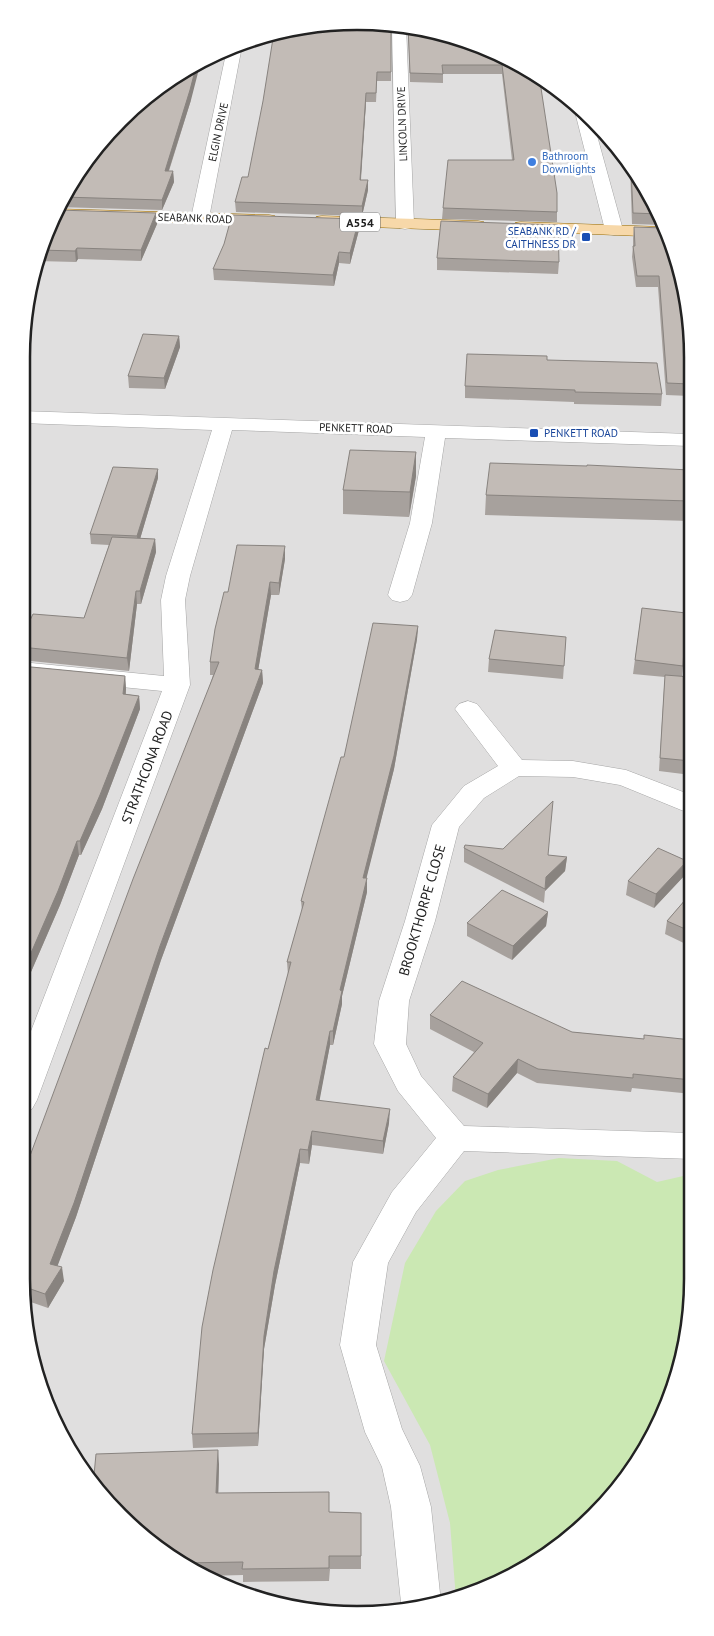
<svg xmlns="http://www.w3.org/2000/svg" width="714" height="1636" font-family="'PT Sans',sans-serif">
  <style>
    .residential { fill: #e0dfdf }
    .grass { fill: #cbe8b3 }
    .lines { fill: none; stroke-linecap: round; stroke-linejoin: round }
    .minor-casing { stroke: #a6a6a6; stroke-width: 1 }
    .major-casing { stroke: #976d09; stroke-width: 1 }
    .minor { fill: #fff; fill-rule: evenodd }
    .major { fill: #f7d8a9; fill-rule: evenodd }
    .wall { fill: #a7a19d }
    .shaded-wall { fill: #88837f }
    .building { fill: #c2bbb6; stroke: #88837f }
    .shop-dot { fill: #3f7fe0; stroke: #fff; stroke-width: 2 }
    .transit-dot { fill: #1a4fb4; stroke: #fff; stroke-width: 2 }
    .labels { text-anchor: middle; dominant-baseline: central; stroke-width: 5; stroke-linejoin: round; paint-order: stroke }
    .far-street-label { font-size: 11px; fill: #222; stroke: #fff }
    .far-shop-label { font-size: 11px; fill: #366cbe; stroke: #fff; text-anchor: start }
    .far-transit-label { font-size: 11px; fill: #164399; stroke: #fff; text-anchor: end }
    .shield { fill: #fff; stroke: #646464; stroke-width: 1 }
    .shield-label { font-size: 12px; font-weight: bold; fill: #222 }
    .street-label { font-size: 14px; fill: #222; stroke: #fff }
    .rim { fill: none; stroke: #222; stroke-width: 2.5 }
  </style>
  <rect width="100%" height="100%" fill="#f1efe9"/>
  <path class="residential" d="M335 22 401 24 465 39 544 78 610 136 658 209 690 313 693 1279 675 1387 648 1447 610 1500 525 1570 465 1597 401 1612 292 1608 189 1570 104 1500 66 1447 39 1387 21 1279V357L39 249 66 189 153 90 209 56 270 33Z"/>
  <path class="grass" d="M559 1158 617 1161 657 1182 692 1174 693 1279 675 1387 648 1447 610 1500 525 1570 465 1597 456 1599 450 1523 430 1445 384 1361 405 1263 436 1211 465 1181 498 1170Z"/>
  <g class="lines">
    <g class="minor-casing">
      <path id="minor" d="M392 24 406 25 414 224 411 228 405 229 399 228 396 224Z
        M241 44 242 46 209 218 206 222 200 223 194 222 191 218 227 49Z
        M578 109 593 121 623 230 620 234 614 235 608 234 605 230 575 112Z
        M21 411 690 434V446L445 438 432 523 412 595 408 600 400 602 392 600 388 595 410 523 425 437 232 430 190 576 185 600 190 685 37 1100 32 1109 21 1112V1057L162 691 21 677V662L164 676 161 600 166 576 212 430 21 423Z
        M468 701 477 704 522 760 573 761 626 770 691 795V814L620 785 573 777 519 776 484 798 459 827 435 921 409 1001 406 1044 421 1076 464 1126 692 1133V1159L464 1151 416 1212 388 1263 376 1345 402 1429 420 1466 431 1507 441 1603 402 1612 391 1507 382 1467 365 1432 340 1345 353 1262 392 1192 436 1138 398 1091 374 1044 379 1001 405 921 432 825 464 786 498 766 455 709 459 704Z"/>
    </g>
    <g class="major-casing">
      <path id="major" d="M57 209 269 215 275 216 278 220 275 224 269 225 53 219Z
        M322 216 478 221 484 222 487 226 484 230 478 231 316 225 313 221 316 217Z
        M521 222 664 227 667 237 515 231 512 227 515 223Z"/>
    </g>
    <use href="#minor" class="minor"/>
    <use href="#major" class="major"/>
  </g>
  <path class="wall" d="M391 24V81H377L376 102H366L361 180H368V190L362 216 236 212 235 202Z
    M408 26 465 39 539 75 557 212V222L442 219 443 208 512 160 502 74H443V83L410 82Z
    M191 100 169 171H173L174 182 162 210 58 207 66 189Z
    M630 166 658 209 663 225 632 224Z
    M156 213 157 224 141 261 78 259 76 262 37 261 39 249Z
    M359 219V230L350 264 339 263 334 286 214 280 213 269Z
    M634 227 690 313V396L666 395 658 287H636L632 257 633 246V238Z
    M437 258 559 262 558 274 437 270Z
    M179 336 180 347 165 389 129 388 128 376Z
    M547 360 662 394 661 406 574 404V402L465 398V386Z
    M416 452V476L409 517 343 514V490Z
    M158 469V478L140 539H155L156 552 141 604H137L129 671 21 660V639L84 618 109 545 91 544 90 534Z
    M690 470V521L485 515 486 495Z
    M285 559 279 595H271L258 670H262L263 683 161 960 76 1217 57 1266 64 1281 48 1308 25 1300 21 1279 213 675H210V662L228 592Z
    M642 608 683 666 682 676 691 677V775L659 771 664 688 665 677 633 674Z
    M418 626 417 639 394 769 366 878 367 892 342 996V1004L333 1045H330L319 1100 389 1123 383 1154 312 1145 309 1164 300 1163 275 1285 264 1349 258 1446 193 1448 192 1434 268 1049 288 975 287 962 302 911 301 901 344 757Z
    M566 637 563 679 488 672 489 659Z
    M21 666 125 676 126 689V694L139 696 140 709 102 809 81 855H79L60 905 21 995Z
    M464 848 567 857 565 871 545 891 544 903 464 862Z
    M687 861 685 875 654 908 626 895 628 881Z
    M692 892V947L665 934 667 921Z
    M548 912 546 926 512 960 467 936V923Z
    M430 1015 572 1032 644 1039 692 1040V1094L632 1088 631 1092 537 1083 517 1073 487 1108 452 1091 453 1077 474 1052 430 1029Z
    M219 1464 218 1493 329 1512 361 1513V1569H330L329 1581 243 1582V1575L205 1576 189 1570 104 1500 94 1475Z"/>
  <path class="shaded-wall" d="M201 61 191 100 165 182V171L197 63Z
    M366 93V102L360 190V180Z
    M173 171 174 182 162 210V200Z
    M368 180V190L362 216V206Z
    M156 213 157 224 141 261V250Z
    M359 219V230L350 264V253Z
    M77 248 78 259 76 262 75 251Z
    M339 252V263L334 286 333 275Z
    M179 336 180 347 165 389 164 378Z
    M416 452V476L409 517 410 492Z
    M158 469V478L138 546 137 536Z
    M155 539 156 552 141 604 140 591Z
    M285 546V559L279 595V583Z
    M270 582 271 595 256 683 255 669Z
    M136 591 137 604 129 671 127 658Z
    M418 626 417 639 394 769 363 892V878Z
    M262 670 263 683 161 960 76 1217 53 1278 50 1264 160 946Z
    M125 676 126 689 124 707 123 694Z
    M139 696 140 709 102 809 81 855 80 841Z
    M77 841 79 855 60 905 21 995V976Z
    M567 857 565 871 545 891 546 877Z
    M687 861 685 875 654 908 656 894Z
    M367 878V892L342 996V1004L333 1045V1031L340 990Z
    M548 912 546 926 512 960 513 946Z
    M330 1031V1045L317 1114 316 1100Z
    M518 1059 517 1073 487 1108 488 1094Z
    M390 1109 389 1123 383 1154V1141Z
    M312 1131V1145L309 1164 308 1150Z
    M300 1149V1163L275 1285 264 1349 258 1446V1433L264 1336 274 1271Z
    M62 1267 64 1281 48 1308 45 1294Z
    M218 1450 219 1464 218 1506 216 1493Z"/>
  <path class="building" d="M335 22 391 24V72H377L376 93H366L360 180H368L362 206 235 202 242 177H248L263 101 274 32Z
    M408 26 465 39 539 75 557 193V212L443 208 448 160H514L502 65H442L443 74 410 73Z
    M197 63 190 90 165 171H173L162 200 63 197 66 189 105 135 153 90Z
    M631 168 658 209 660 214 633 213Z
    M57 210 156 213 141 250 77 248 75 251 39 250Z
    M232 215 359 219 350 253 339 252 333 275 213 269 224 244Z
    M441 221 558 225 559 262 437 258Z
    M634 227 664 228 690 313V384L667 383 659 276H637L633 246H635Z
    M143 334 179 336 164 378 128 376Z
    M467 354 547 356V360L657 363 662 394 575 392V390L465 386Z
    M350 450 416 452 410 492 343 490Z
    M490 463 587 466V465L690 470V501L486 495Z
    M113 467 158 469 137 536 90 534Z
    M112 537 155 539 140 591H136L127 658 21 647V639L33 614 84 618Z
    M237 545 285 546 279 583 270 582 255 669 262 670 160 946 74 1203 50 1264 62 1267 45 1294 22 1286 21 1279V1180L133 879 219 662H210L215 629 224 592H228Z
    M642 608 686 613 683 666 635 660Z
    M373 623 418 626 394 756 363 878H367L340 990 342 991 333 1031H330L316 1100 390 1109 383 1141 312 1131 308 1150 300 1149 274 1271 264 1336 258 1433 192 1434 202 1327 213 1270 265 1048 268 1049 291 962H287L304 902 301 901 341 757H344Z
    M495 630 566 637 564 666 489 659Z
    M21 666 125 676 123 694 139 696 100 795 80 841H77L58 891 21 976Z
    M665 675 691 677V761L660 758Z
    M553 801 548 855 567 857 546 877 545 889 464 848 465 845 503 849Z
    M658 848 687 861 656 894 628 881Z
    M502 890 548 912 513 946 467 923Z
    M692 892V932L667 921Z
    M462 981 572 1032 644 1039V1035L692 1040V1080L633 1074V1078L538 1069 518 1059 488 1094 453 1077 483 1043 430 1015Z
    M218 1450 216 1493 329 1492V1512L361 1513V1556H329V1568L242 1569 243 1562 181 1563 104 1500 84 1471 94 1475 96 1454Z"/>
  <circle class="shop-dot" cx="532" cy="162" r="5"/>
  <g class="transit-dot">
    <rect x="581" y="232" width="10" height="10" rx="2.5"/>
    <rect x="529" y="428" width="10" height="10" rx="2.5"/>
  </g>
  <g class="labels">
    <g class="far-street-label">
      <text transform="translate(402 124) rotate(-92)">LINCOLN DRIVE</text>
      <text transform="translate(218 132) rotate(-78)">ELGIN DRIVE</text>
      <text transform="translate(195 218) rotate(2)">SEABANK ROAD</text>
      <text transform="translate(356 428) rotate(2)">PENKETT ROAD</text>
    </g>
    <g class="far-shop-label">
      <text x="542" y="156">Bathroom<tspan x="542" dy="13">Downlights</tspan></text>
    </g>
    <g class="far-transit-label">
      <text x="576" y="231">SEABANK RD /<tspan x="576" dy="13">CAITHNESS DR</tspan></text>
      <text x="544" y="433" text-anchor="start">PENKETT ROAD</text>
    </g>
    <rect class="shield" x="340" y="212.5" width="40" height="19" rx="4"/>
    <g class="shield-label">
      <text x="360" y="222">A554</text>
    </g>
    <g class="street-label">
      <text transform="translate(147 767) rotate(-69)">STRATHCONA ROAD</text>
      <text transform="translate(422 910) rotate(-74)">BROOKTHORPE CLOSE</text>
    </g>
  </g>
  <path d="M0 0H714V1636H0ZM357 30H357A327 327 0 0 1 684 357V1279A327 327 0 0 1 357 1606H357A327 327 0 0 1 30 1279V357A327 327 0 0 1 357 30Z" fill="#fff" fill-rule="evenodd"/>
  <path class="rim" d="M357 30H357A327 327 0 0 1 684 357V1279A327 327 0 0 1 357 1606H357A327 327 0 0 1 30 1279V357A327 327 0 0 1 357 30Z"/>
</svg>
